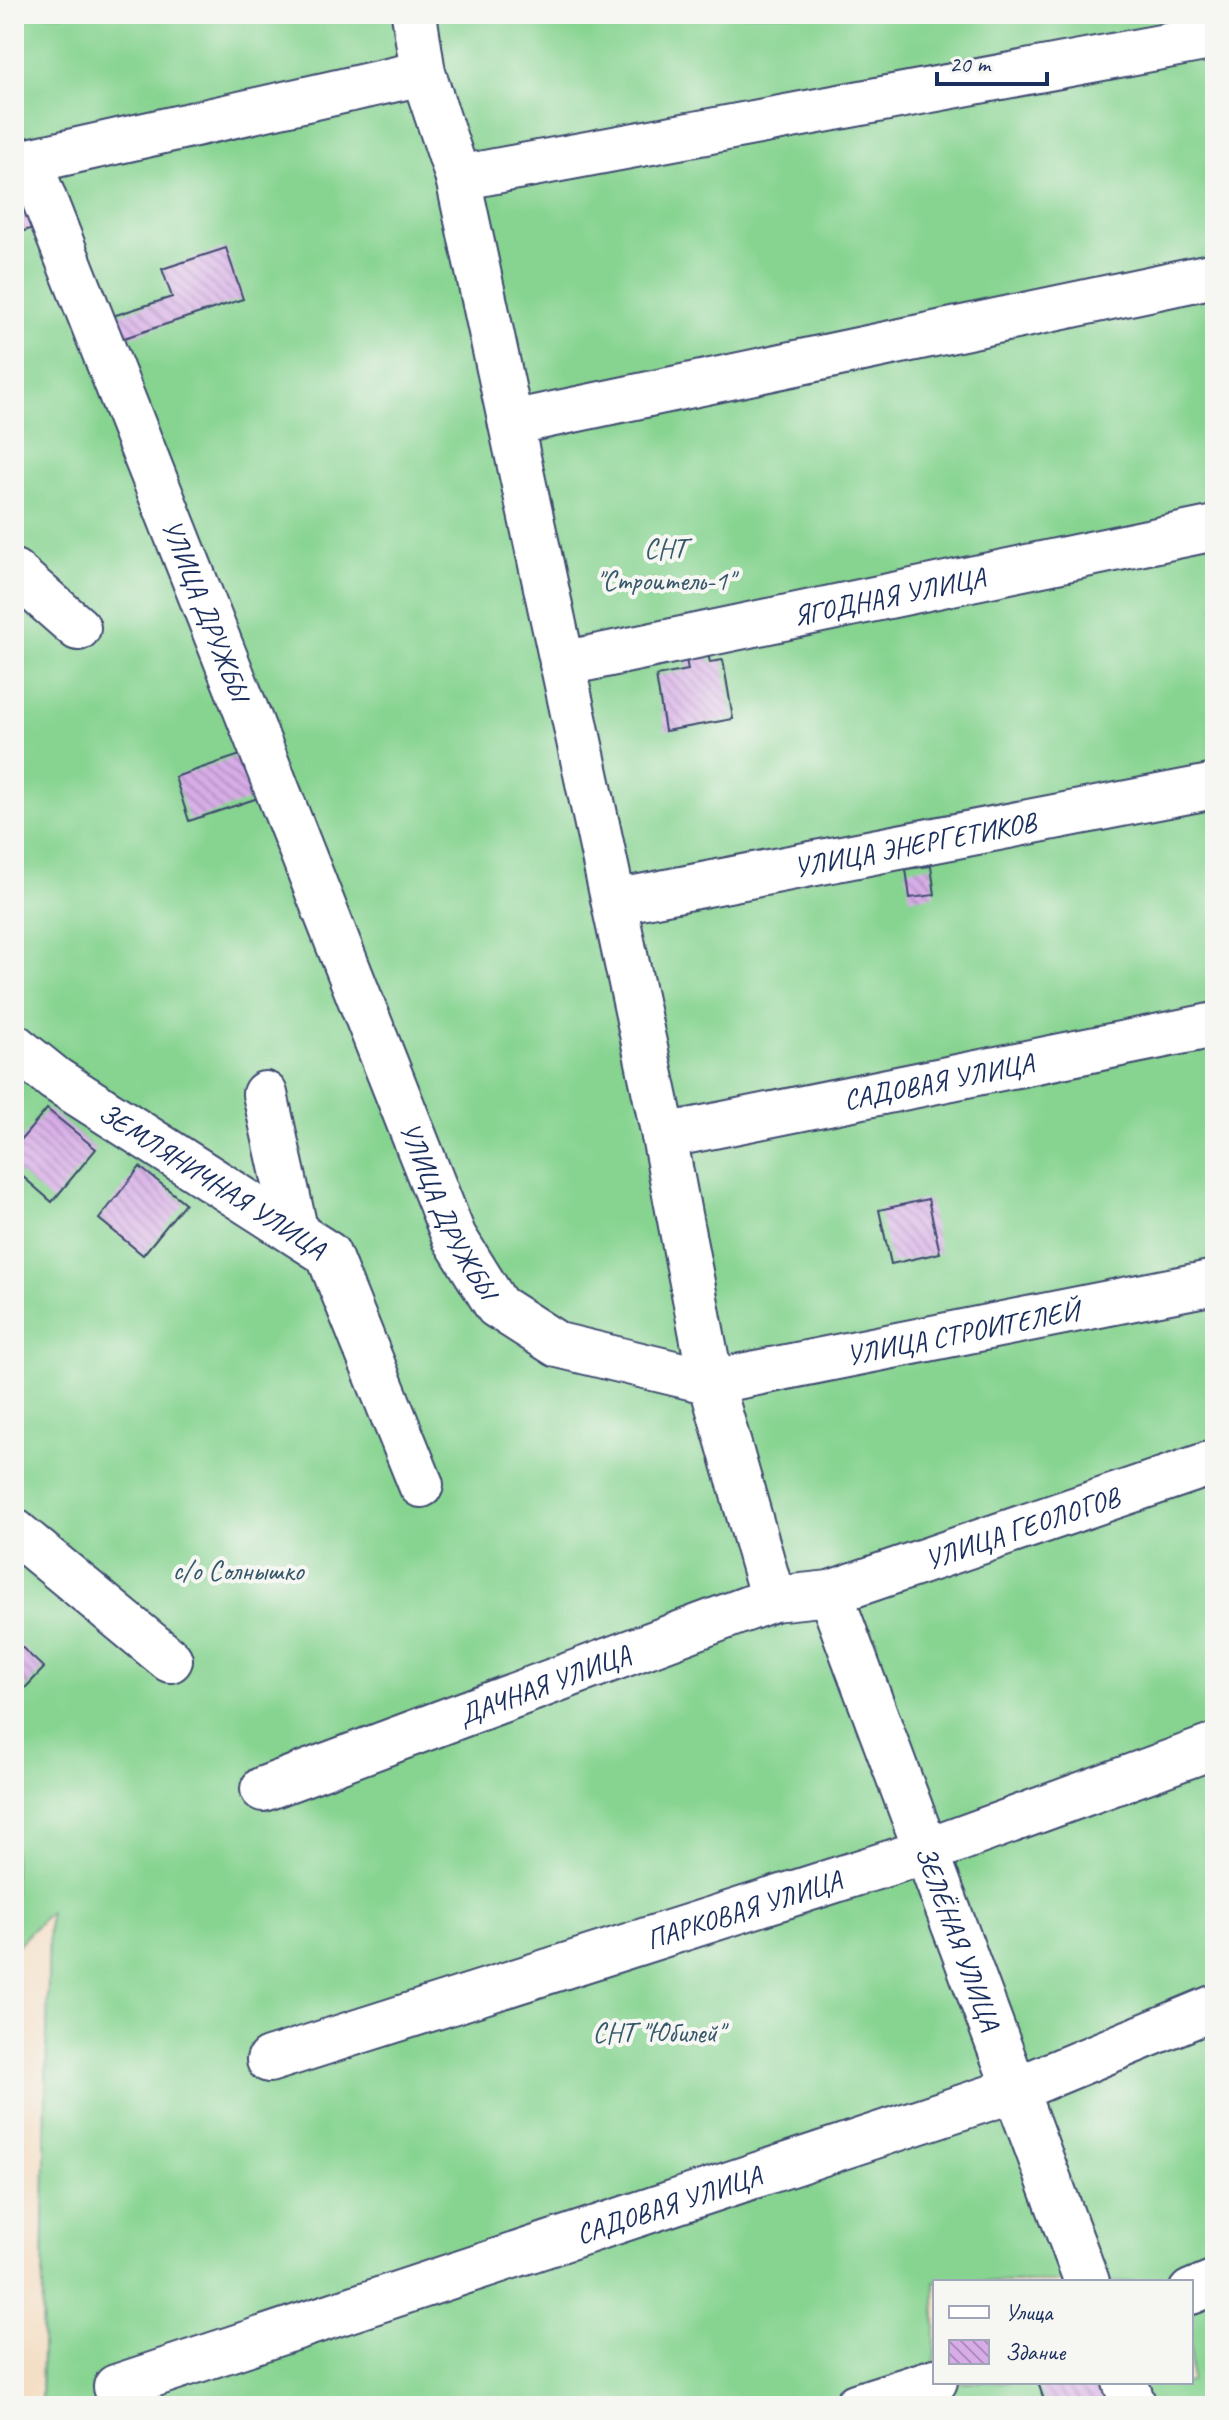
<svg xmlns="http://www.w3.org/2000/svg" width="1229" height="2420" font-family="Caveat,sans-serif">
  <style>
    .garden { fill: #87d491; stroke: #518278; stroke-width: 2; fill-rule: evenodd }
    .building { fill: url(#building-back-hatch) }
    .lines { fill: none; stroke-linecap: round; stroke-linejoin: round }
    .minor-casing { stroke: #3c496e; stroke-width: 48 }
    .minor { stroke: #fff; stroke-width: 44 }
    .labels { text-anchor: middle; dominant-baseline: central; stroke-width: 8; stroke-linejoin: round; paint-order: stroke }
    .park-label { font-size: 28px; fill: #36586b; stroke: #f6f6f2 }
    .street-label { font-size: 28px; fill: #1b2f5e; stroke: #f6f6f2 }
  </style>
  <defs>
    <pattern id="building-back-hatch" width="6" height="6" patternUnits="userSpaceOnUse" patternTransform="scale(2)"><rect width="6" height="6" fill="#d8ade7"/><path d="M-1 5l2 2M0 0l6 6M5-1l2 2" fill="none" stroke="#ae8dbe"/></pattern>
  </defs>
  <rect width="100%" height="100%" fill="#f6f6f2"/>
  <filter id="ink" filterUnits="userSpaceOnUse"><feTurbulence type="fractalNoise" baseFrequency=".0125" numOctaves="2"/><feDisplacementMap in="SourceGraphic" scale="16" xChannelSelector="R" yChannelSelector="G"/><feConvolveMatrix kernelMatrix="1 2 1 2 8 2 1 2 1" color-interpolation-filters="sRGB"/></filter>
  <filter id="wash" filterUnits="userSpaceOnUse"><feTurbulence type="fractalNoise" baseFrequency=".006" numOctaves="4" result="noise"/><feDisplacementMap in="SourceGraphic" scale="32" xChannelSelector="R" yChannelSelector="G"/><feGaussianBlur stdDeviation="1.8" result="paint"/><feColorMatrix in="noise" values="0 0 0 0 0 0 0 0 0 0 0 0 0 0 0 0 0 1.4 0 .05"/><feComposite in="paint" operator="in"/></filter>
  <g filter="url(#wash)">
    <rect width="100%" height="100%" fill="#f4dfc6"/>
    <path class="garden" d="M14 14H1215V2406H41L49 1912 14 1949ZM935 2282H1191V2382H935Z"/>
    <g id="blocks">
      <path class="building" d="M14 165 37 227 14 234Z
        M226 248 243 299 121 339 113 316 172 297 162 269Z
        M708 655 710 662 723 660 733 719 665 731 656 676 688 670 686 659Z
        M246 753 261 797 189 821 175 777Z
        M931 866 935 895 910 898 906 869Z
        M47 1109 96 1149 52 1202 14 1169V1148Z
        M140 1167 185 1203 143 1255 99 1219Z
        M928 1199 940 1253 891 1264 879 1210Z
        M14 1640 44 1668 14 1700Z
        M1038 2382H1109L1117 2406H1046Z"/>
    </g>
  </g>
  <g filter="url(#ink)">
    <use href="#blocks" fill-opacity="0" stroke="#3c496e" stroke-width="2"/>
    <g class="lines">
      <g class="minor-casing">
        <g id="minor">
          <path d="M414 14 423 73 458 178 664 1136 711 1382 773 1599"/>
          <path id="s1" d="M423 73 29 161 454 1237 497 1306 558 1345 711 1382 1215 1282"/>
          <path d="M458 178 1215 37"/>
          <path d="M511 423 1215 275"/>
          <path d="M14 572 78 628"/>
          <path id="s2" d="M562 664 1215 528"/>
          <path id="s3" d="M614 902 1215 786"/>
          <path id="s4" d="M14 1046 55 1079 328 1254 421 1485"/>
          <path d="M265 1094 296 1233"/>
          <path id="s5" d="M664 1136 1215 1025"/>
          <path d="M14 1531 170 1660"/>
          <path id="s6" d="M830 1593 1087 2282"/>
          <path id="s7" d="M263 1789 773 1599 830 1593 1215 1462"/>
          <path id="s8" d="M269 2060 927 1851 1215 1746"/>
          <path d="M1191 2292 1215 2282"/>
          <path d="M1125 2382 1134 2406"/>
          <path id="s9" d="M116 2387 1017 2089 1215 2007"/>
          <path d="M856 2406 935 2381"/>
        </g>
      </g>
      <use href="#minor" class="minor"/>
    </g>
  </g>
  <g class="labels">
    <g class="park-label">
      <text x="665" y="548">СНТ<tspan x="665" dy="32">"Строитель-1"</tspan></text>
      <text x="238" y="1570">с/о Солнышко</text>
      <text x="658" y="2032">СНТ "Юбилей"</text>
    </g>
    <g class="street-label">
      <text stroke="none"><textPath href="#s2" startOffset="334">ЯГОДНАЯ УЛИЦА</textPath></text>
      <text stroke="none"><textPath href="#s1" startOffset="886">УЛИЦА ДРУЖБЫ</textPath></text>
      <text stroke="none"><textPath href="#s3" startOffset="306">УЛИЦА ЭНЕРГЕТИКОВ</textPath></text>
      <text stroke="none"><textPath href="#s5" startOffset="280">САДОВАЯ УЛИЦА</textPath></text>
      <text stroke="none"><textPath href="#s4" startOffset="240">ЗЕМЛЯНИЧНАЯ УЛИЦА</textPath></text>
      <text stroke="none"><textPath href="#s1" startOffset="1534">УЛИЦА ДРУЖБЫ</textPath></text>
      <text stroke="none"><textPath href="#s1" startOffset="2128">УЛИЦА СТРОИТЕЛЕЙ</textPath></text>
      <text stroke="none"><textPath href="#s7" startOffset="804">УЛИЦА ГЕОЛОГОВ</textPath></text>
      <text stroke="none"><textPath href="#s7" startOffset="300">ДАЧНАЯ УЛИЦА</textPath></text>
      <text stroke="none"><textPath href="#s8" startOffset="498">ПАРКОВАЯ УЛИЦА</textPath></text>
      <text stroke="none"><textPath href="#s6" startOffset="368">ЗЕЛЁНАЯ УЛИЦА</textPath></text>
      <text stroke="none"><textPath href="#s9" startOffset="582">САДОВАЯ УЛИЦА</textPath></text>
    </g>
  </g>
  <rect width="1229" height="2420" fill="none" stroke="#f6f6f2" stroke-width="48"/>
  <rect x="933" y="2280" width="260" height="104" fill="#f6f6f2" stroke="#9ea6b7" stroke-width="2"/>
  <rect x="949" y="2306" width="40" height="12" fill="#ffffff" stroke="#9ea6b7" stroke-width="2"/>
  <text x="1005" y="2320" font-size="24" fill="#1b2f5e">Улица</text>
  <rect x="949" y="2340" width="40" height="24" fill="url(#building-back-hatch)" stroke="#9ea6b7" stroke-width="2"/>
  <text x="1005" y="2360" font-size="24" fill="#1b2f5e">Здание</text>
  <path d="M937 72v12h110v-12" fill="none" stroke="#1b2f5e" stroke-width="4"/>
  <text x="949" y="72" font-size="24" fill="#1b2f5e" stroke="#f6f6f2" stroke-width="6" paint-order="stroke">20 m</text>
</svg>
